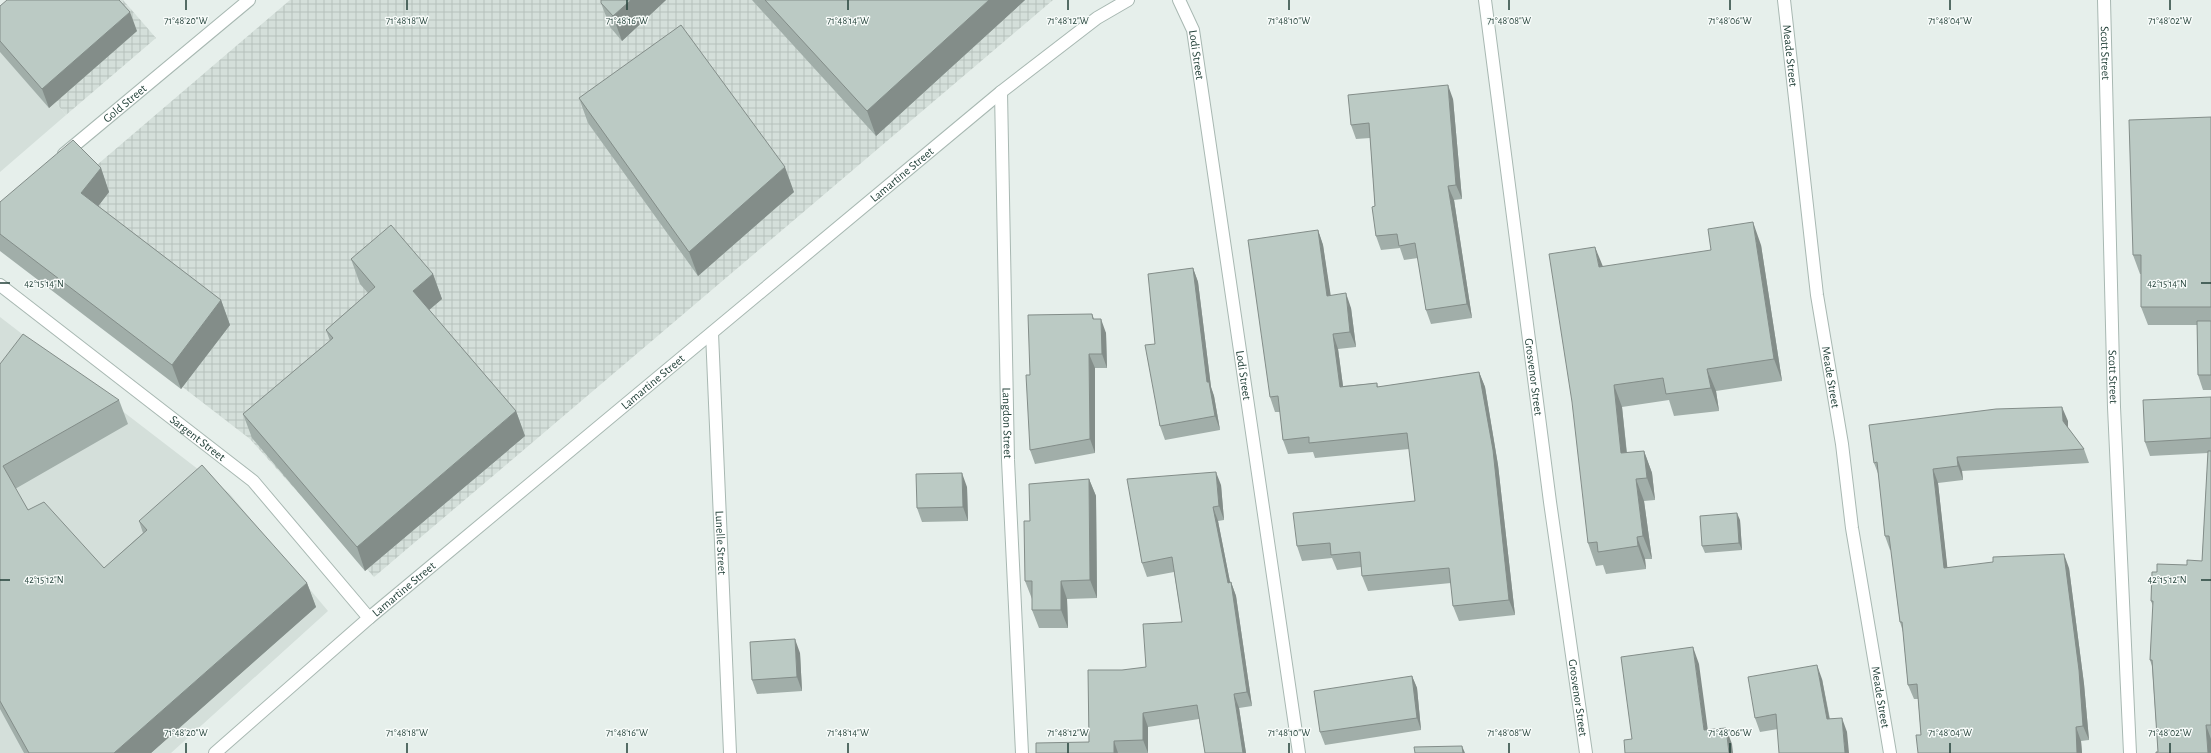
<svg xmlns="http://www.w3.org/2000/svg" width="2211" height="753" font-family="'Alegreya Sans',sans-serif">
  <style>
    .built { fill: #d4dfda }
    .industrial { fill: url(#industrial-grid) }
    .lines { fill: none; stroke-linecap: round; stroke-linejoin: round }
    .minor-casing { stroke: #a8b8b2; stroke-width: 14 }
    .minor { stroke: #fff; stroke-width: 12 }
    .wall { fill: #a1aea9 }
    .shaded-wall { fill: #838d89 }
    .building { fill: #bbcac4; stroke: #838d89 }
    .ticks { fill: none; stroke: #24423a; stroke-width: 1.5 }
    .labels { text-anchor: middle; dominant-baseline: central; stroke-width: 3; stroke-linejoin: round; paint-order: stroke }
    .street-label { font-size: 12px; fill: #24423a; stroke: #f7fbf9 }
    .ticks-label { font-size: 10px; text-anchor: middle; fill: #24423a; stroke: #f7fbf9; stroke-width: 3; stroke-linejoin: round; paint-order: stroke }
  </style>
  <defs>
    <pattern id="industrial-grid" width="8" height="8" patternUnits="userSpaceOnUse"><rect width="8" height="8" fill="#d4dfda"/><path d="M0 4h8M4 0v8" fill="none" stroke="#b6c1bc"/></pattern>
  </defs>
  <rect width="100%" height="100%" fill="#e6efeb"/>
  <path class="built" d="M0 35 66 115 0 172Z
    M0 317 229 493 328 611 171 753H0Z"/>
  <path class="industrial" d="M23 0H123L156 38 66 115 9 45Z
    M290 0H1053L374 577 250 439 1 247Z"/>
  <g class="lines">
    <g class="minor-casing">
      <g id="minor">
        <path id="s1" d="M1179 0 1193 30 1299 753"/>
        <path id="s2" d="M1485 0 1550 502 1586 753"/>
        <path id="s3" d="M1784 0 1817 295 1842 444 1852 528 1890 753"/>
        <path id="s4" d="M2104 0 2114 407 2130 753"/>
        <path id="s5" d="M1001 92 1008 460 1022 753"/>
        <path id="s6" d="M64 154 249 0"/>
        <path id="s7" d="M0 285 253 481 369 618"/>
        <path id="s8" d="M712 333 730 753"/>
        <path id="s9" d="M215 753 369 618 1001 92 1097 18 1128 0"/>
      </g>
    </g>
    <use href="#minor" class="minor"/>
  </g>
  <path class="wall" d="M666 0 622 41 610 27 601 3Z
    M752 0H1025L876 136Z
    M0 6 137 31 49 108 0 52Z
    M579 98 794 192 698 276 588 123Z
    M1453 99 1462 199 1454 200 1472 318 1431 324 1426 310 1418 258 1404 260 1400 248 1381 250 1376 236 1375 206 1370 138 1356 139 1351 125Z
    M2211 117V390H2203L2198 375 2197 325H2148L2141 307V274H2140L2133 255Z
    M101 168 109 192 98 206 221 300 230 325 181 389 0 251V202Z
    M1318 230 1323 245 1330 295 1351 308 1356 347 1338 349 1343 386 1377 383 1378 387 1479 372 1485 387 1498 465 1515 615 1459 621 1453 606 1451 583 1368 591 1362 576 1361 567 1337 570 1332 558 1302 561 1297 546 1415 501 1409 449 1315 458 1313 452 1288 454 1283 440 1280 412H1275L1270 397Z
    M1761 245 1782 381 1716 391 1719 411 1674 416 1669 400 1622 407 1627 453 1644 451 1652 473 1655 500 1644 501 1652 559H1645L1646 569 1606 574 1603 565 1596 566 1588 543 1603 267Z
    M351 259 433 274 442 299 429 310 516 411 525 436 365 571 252 438 243 414 330 341 326 330 368 293 360 284Z
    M1193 268 1198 282 1211 387 1214 396 1220 430 1165 440 1160 426 1155 344Z
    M1092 314 1094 319 1106 333 1107 368H1095V453L1035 464 1030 450V375Z
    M0 364 119 400 128 424 15 489 28 510 104 568 143 533 139 521 307 583 316 607 151 753H24L0 709Z
    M2211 397V753L2158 752 2152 666 2150 660 2153 606 2151 601 2157 572 2187 565 2202 561 2208 453 2150 456 2145 442Z
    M2068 421V428L2084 449 2089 463 1962 471 1963 480 1938 483 1947 567 2069 568 2084 684 2089 740 2081 741 2082 753H1918L1921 735 1918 699H1914L1908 685 1903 632 1900 622 1891 550H1890L1885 536 1879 476 1874 463Z
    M1089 479 1096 496 1097 598 1067 599 1068 628H1039L1032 610V599L1025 581 1030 521Z
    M1221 485 1224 520 1218 521 1230 582H1231L1236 596 1252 706 1239 708 1246 753H1205L1199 719 1148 727V753H1036L1089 742 1146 667 1182 622 1174 572 1147 577 1142 563Z
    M967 487 968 521 922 522 917 508Z
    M1740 520 1742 550 1705 553 1702 546Z
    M800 653 802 691 757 694 752 680Z
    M1412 676 1417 688 1421 730 1325 745 1320 732Z
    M1822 679 1830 719 1847 732 1778 729 1760 732 1755 718Z"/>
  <path class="shaded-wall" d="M631 0H666L622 41 613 16Z
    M989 0H1025L876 136 867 111Z
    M130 12 137 31 49 108 42 89Z
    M1448 85 1453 99 1462 199 1456 185Z
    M785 167 794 192 698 276 689 252Z
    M101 168 109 192 90 217 81 193Z
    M1448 186 1454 200 1472 318 1467 304Z
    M1753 222 1761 245 1782 381 1774 359Z
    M1318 230 1323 245 1333 310 1327 296Z
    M1595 247 1604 269 1599 267Z
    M1193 268 1198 282 1211 387 1214 396 1220 430 1215 416 1207 382Z
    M433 274 442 299 422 316 413 291Z
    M1346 293 1351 308 1356 347 1350 332Z
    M221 300 230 325 181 389 172 365Z
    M1101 319 1106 333 1107 368 1102 354Z
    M1333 334 1338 349 1345 401 1340 387Z
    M1089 354 1095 368V453L1090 439Z
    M1707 369 1716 391 1719 411 1711 388Z
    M1479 372 1485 387 1498 465 1515 615 1509 600Z
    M1614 385 1622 407 1629 476 1621 453Z
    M2062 407 2068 421V435L2063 421Z
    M516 411 525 436 365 571 357 547Z
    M1644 451 1652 473 1655 500 1647 478Z
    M1957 457 1962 471 1963 480 1958 466Z
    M1933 469 1938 483 1949 582 1944 568Z
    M1216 472 1221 485 1224 520 1219 506Z
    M962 473 967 487 968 521 963 507Z
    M1089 479 1096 496 1097 598 1090 580Z
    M1636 479 1644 501 1652 559 1643 536Z
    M1213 507 1218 521 1233 597 1228 583Z
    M1737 513 1740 520 1742 550 1739 543Z
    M1637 537 1645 559 1646 569 1638 546Z
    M2064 554 2069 568 2084 684 2089 740 2083 726Z
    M1061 581 1067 599 1068 628 1061 610Z
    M1231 582 1236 596 1252 706 1247 692Z
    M307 583 316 607 151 753H114Z
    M795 639 800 653 802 691 797 677Z
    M1693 647 1699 664 1710 746 1704 730Z
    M1817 665 1822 679 1832 733 1827 719Z
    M1412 676 1417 688 1421 730 1417 718Z
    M1234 694 1239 708 1246 753H1243Z
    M1143 713 1148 727V753L1143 740Z
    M1842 718 1847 732 1849 753H1845Z
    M2206 725 2211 739V753H2208Z
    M2076 727 2081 741 2082 753H2077Z
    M1726 728 1732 744 1733 753H1729Z
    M1114 741 1118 753H1114Z
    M1462 746 1465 753H1463Z"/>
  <path class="building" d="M7 0H119L130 12 42 89 0 41V6Z
    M601 0H631L613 16 601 3Z
    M765 0H989L867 111Z
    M681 25 785 167 689 252 579 98Z
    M1448 85 1456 185 1448 186 1467 304 1426 310 1415 243 1399 246 1397 234 1376 236 1372 207 1375 206 1369 123 1351 125 1348 95Z
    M2211 117V307H2141V255H2133L2129 120Z
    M73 140 101 168 81 193 221 300 172 365 0 234V202Z
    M1753 222 1774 359 1707 369 1711 388 1666 394 1663 378 1614 385 1621 453 1644 451 1647 478 1636 479 1643 536 1637 537 1638 546 1598 552 1597 542 1588 543 1572 402 1549 254 1595 247 1599 267 1711 250 1708 229Z
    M391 225 433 274 413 291 516 411 357 547 243 414 333 338 326 330 375 287 351 259Z
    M1318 230 1327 296 1346 293 1350 332 1333 334 1340 387 1377 383V387L1479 372 1493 450 1509 600 1453 606 1449 568 1362 576 1360 552 1331 555 1330 543 1297 546 1293 513 1415 501 1407 433 1309 443V437L1283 440 1278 396 1270 397 1248 240Z
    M1193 268 1207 382H1209L1215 416 1160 426 1145 345 1155 344 1148 274Z
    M1092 314 1093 319H1101L1102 354H1089L1090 439 1030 450 1026 375H1030L1028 315Z
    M2197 321H2211V375H2198Z
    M23 334 119 400 3 466 28 510 44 502 104 568 147 530 139 521 202 465 307 583 114 753H29L0 701V364Z
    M2211 397V438L2145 442 2143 400Z
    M2062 407 2063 421 2084 449 1957 457 1958 466 1933 469 1944 568 1993 562V557L2064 554 2079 670 2083 726 2076 727 2077 753H1918L1916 735H1921L1917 684 1908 685 1902 622H1900L1889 536H1885L1877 462 1874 463 1869 425 1996 409Z
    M2208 451H2211V725H2206L2208 753H2156V752H2158L2152 660H2150L2153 601H2151L2152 572H2157V564L2187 565V560L2202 561Z
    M1216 472 1219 506 1213 507 1228 583 1231 582 1247 692 1234 694 1243 753H1205L1197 705 1143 713V740L1114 741V753H1036V743L1089 742 1088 670H1122L1146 667 1143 624 1182 622 1172 557 1142 563 1127 479Z
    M962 473 963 507 917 508 916 474Z
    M1089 479 1090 580 1061 581V610H1032V581H1025L1024 521H1030L1029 484Z
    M1737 513 1739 543 1702 546 1700 516Z
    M795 639 797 677 752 680 750 642Z
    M1693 647 1704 730 1726 728 1729 753H1625L1624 740 1632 739 1621 657Z
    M1817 665 1827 719 1842 718 1845 753H1779L1776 714 1755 718 1748 677Z
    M1412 676 1417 718 1320 732 1314 691Z
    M1462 746 1463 753H1415L1414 747Z"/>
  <path class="ticks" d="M186 0V10M407 0V10M627 0V10M848 0V10M1068 0V10M1289 0V10M1509 0V10M1730 0V10M1950 0V10M2170 0V10M0 283H10M2201 283H2211M0 580H10M2201 580H2211M186 743V753M407 743V753M627 743V753M848 743V753M1068 743V753M1289 743V753M1509 743V753M1730 743V753M1950 743V753M2170 743V753"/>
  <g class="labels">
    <g class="street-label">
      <text stroke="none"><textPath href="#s4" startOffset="53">Scott Street</textPath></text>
      <text stroke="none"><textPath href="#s1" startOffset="58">Lodi Street</textPath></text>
      <text stroke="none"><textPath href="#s3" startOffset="56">Meade Street</textPath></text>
      <text stroke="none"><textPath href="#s6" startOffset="79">Gold Street</textPath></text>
      <text stroke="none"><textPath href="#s9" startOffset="898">Lamartine Street</textPath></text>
      <text stroke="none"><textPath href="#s1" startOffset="382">Lodi Street</textPath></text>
      <text stroke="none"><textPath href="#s2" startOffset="380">Grosvenor Street</textPath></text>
      <text stroke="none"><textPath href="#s3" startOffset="380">Meade Street</textPath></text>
      <text stroke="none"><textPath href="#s4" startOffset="377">Scott Street</textPath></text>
      <text stroke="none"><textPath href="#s9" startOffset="574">Lamartine Street</textPath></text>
      <text stroke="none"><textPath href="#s5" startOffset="331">Langdon Street</textPath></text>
      <text stroke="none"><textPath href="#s7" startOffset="250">Sargent Street</textPath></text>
      <text stroke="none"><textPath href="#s8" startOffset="210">Lunelle Street</textPath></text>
      <text stroke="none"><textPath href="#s9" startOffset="250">Lamartine Street</textPath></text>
      <text stroke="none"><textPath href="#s3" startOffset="704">Meade Street</textPath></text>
      <text stroke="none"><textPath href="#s2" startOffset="704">Grosvenor Street</textPath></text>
    </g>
  </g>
  <g class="ticks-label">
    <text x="186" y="24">71°48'20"W</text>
    <text x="407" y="24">71°48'18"W</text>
    <text x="627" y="24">71°48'16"W</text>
    <text x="848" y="24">71°48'14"W</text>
    <text x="1068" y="24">71°48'12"W</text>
    <text x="1289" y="24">71°48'10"W</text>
    <text x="1509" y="24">71°48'08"W</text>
    <text x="1730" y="24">71°48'06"W</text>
    <text x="1950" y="24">71°48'04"W</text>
    <text x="2170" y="24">71°48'02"W</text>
    <text x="44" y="287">42°15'14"N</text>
    <text x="2167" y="287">42°15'14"N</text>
    <text x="44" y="583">42°15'12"N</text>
    <text x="2167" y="583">42°15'12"N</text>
    <text x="186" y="736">71°48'20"W</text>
    <text x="407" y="736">71°48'18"W</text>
    <text x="627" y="736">71°48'16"W</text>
    <text x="848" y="736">71°48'14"W</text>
    <text x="1068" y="736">71°48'12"W</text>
    <text x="1289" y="736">71°48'10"W</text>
    <text x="1509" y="736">71°48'08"W</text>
    <text x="1730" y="736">71°48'06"W</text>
    <text x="1950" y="736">71°48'04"W</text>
    <text x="2170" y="736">71°48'02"W</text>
  </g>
</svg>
